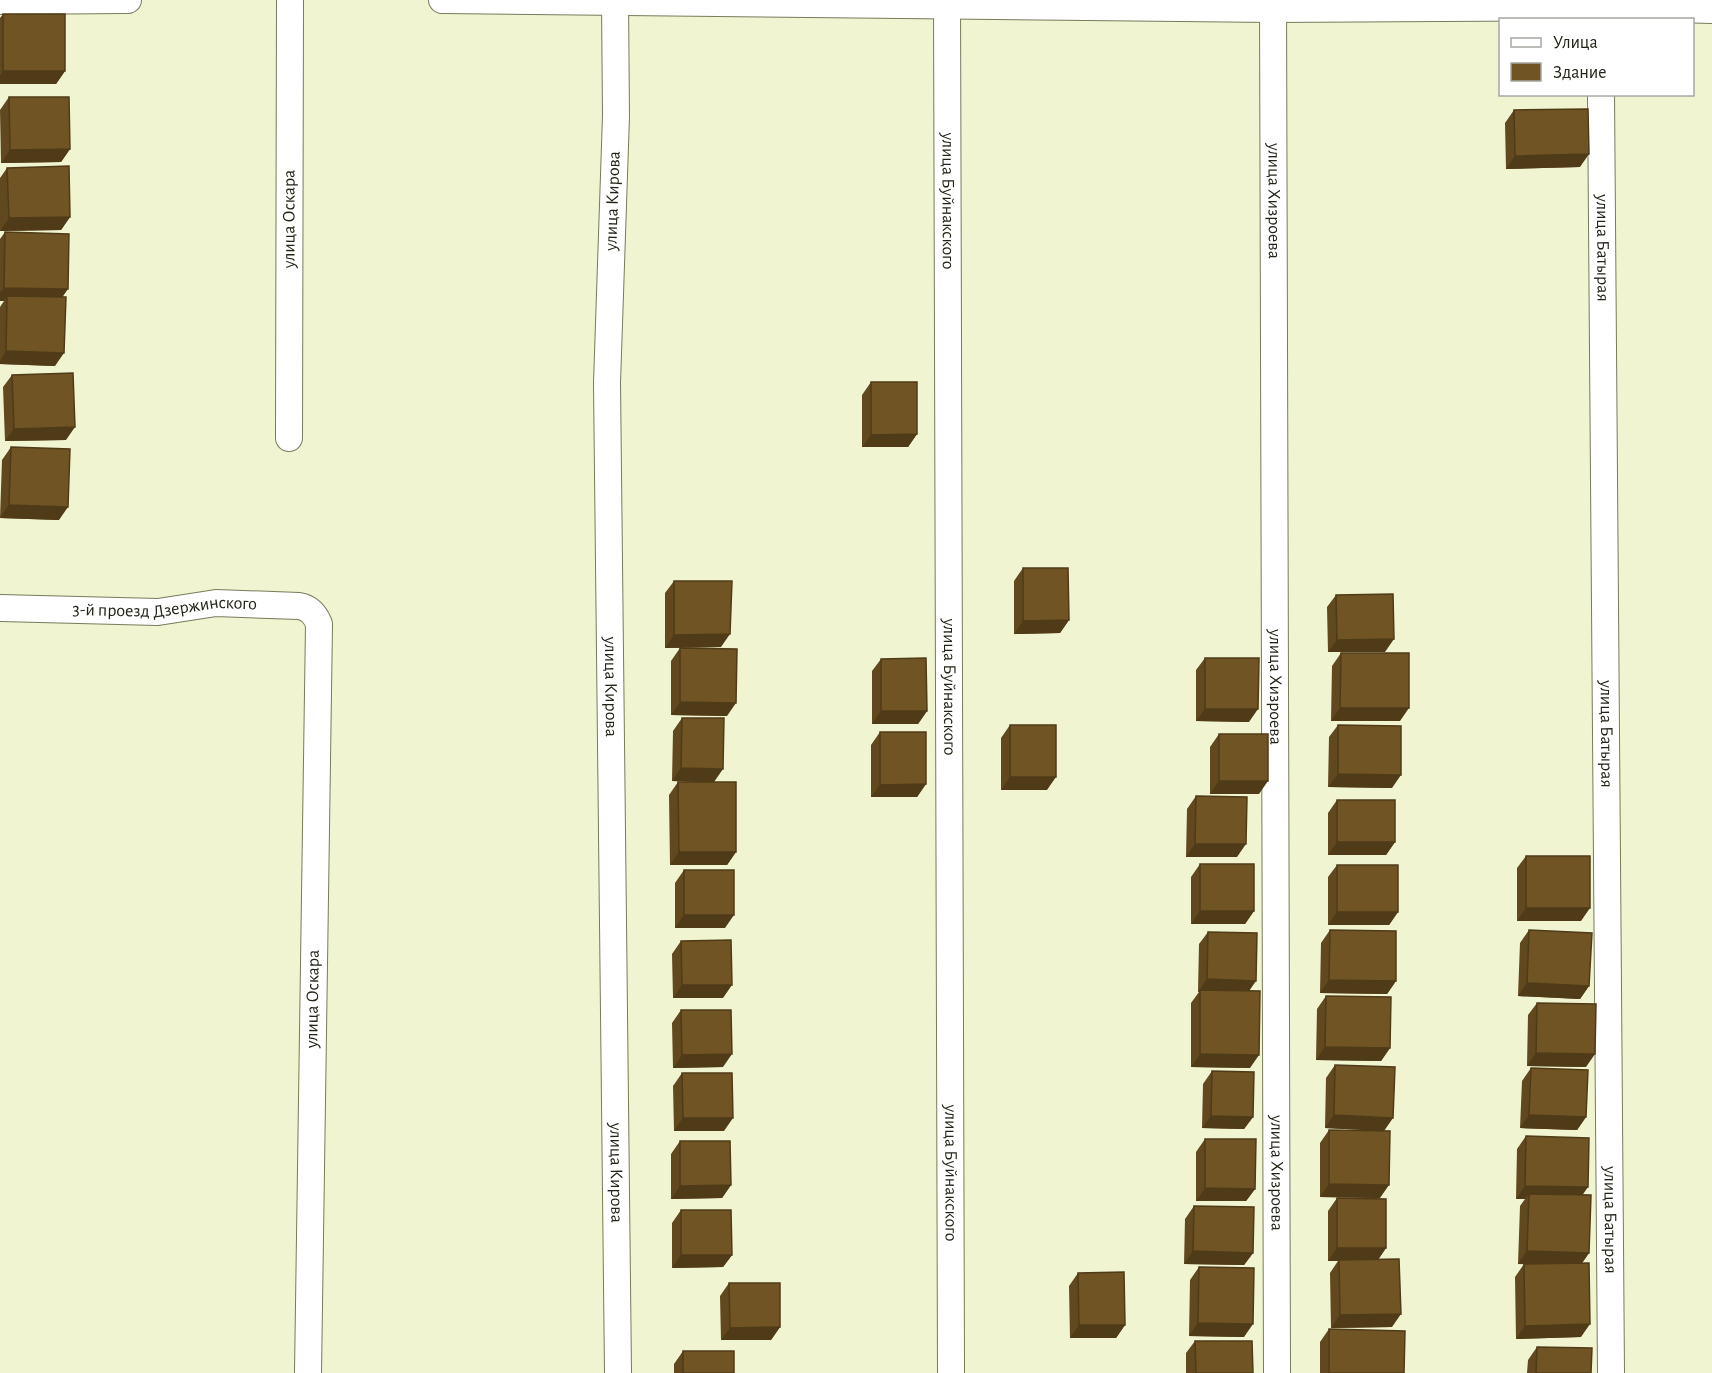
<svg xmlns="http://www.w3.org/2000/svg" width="1712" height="1373" font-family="'Alegreya Sans',sans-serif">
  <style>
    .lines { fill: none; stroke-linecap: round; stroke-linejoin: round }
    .street-casing { stroke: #787b5c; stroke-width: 28 }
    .street { stroke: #fff; stroke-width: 26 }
    .wall { fill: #61481e }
    .shaded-wall { fill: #4f3b18 }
    .building { fill: #715423; stroke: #4f3b18; stroke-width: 1.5 }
    .labels { text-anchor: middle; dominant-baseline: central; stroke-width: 6; stroke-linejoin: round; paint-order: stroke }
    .street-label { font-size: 18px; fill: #222316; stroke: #fff }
  </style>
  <rect width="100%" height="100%" fill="#f0f4d1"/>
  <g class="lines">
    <g class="street-casing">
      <g id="street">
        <path d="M442 0 1273 9 1601 7 1712 10"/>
        <path id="s1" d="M615 0 616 116 607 383 618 1373"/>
        <path id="s2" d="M947 0 951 1373"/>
        <path id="s3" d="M1273 0 1277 1373"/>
        <path d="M0 1 128 0"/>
        <path id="s4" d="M1601 94 1611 1373"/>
        <path id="s5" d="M289 438 290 0"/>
        <path id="s6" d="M0 608 158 612 216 603 299 606C310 608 315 614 319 624L308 1373"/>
      </g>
    </g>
    <use href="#street" class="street"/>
  </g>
  <path class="wall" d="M3 14 65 71 56 84H0V18Z
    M9 97 70 149 61 162 1 163 0 110Z
    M1514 110 1580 167 1506 169 1505 123Z
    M7 168 70 217 61 230 0 231V178Z
    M5 232 62 297 55 366 0 364V307L4 301H0V239Z
    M12 375 66 440 5 441 3 387Z
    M871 382 917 434 908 447H862V395Z
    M11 447 59 520 0 518 2 460Z
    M1023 568 1069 620 1060 633 1014 634V581Z
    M674 581 721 647 665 648V593Z
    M1336 595 1385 652H1328L1327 607Z
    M680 648 727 716 671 715V661Z
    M1341 653 1400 721H1331L1332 666Z
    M1205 658 1249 722 1196 721V670Z
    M881 659 927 711 918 724H872V671Z
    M682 718 714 782 736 852 727 865H670L669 795 678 782H695L672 781 673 731Z
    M1010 725 1047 790H1001V738Z
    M1338 725 1392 788 1328 787 1329 737Z
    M880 732 926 784 917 797H871V745Z
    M1219 734 1259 794H1210V747Z
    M1196 796 1237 857H1186L1187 809Z
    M1337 800 1395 842 1386 855H1328V813Z
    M1526 856 1581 921H1517V868Z
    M1200 864 1254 911 1245 924H1191V877Z
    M1337 865 1398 912 1389 925H1328V877Z
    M684 870 725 928H675V883Z
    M1330 930 1396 981 1387 994 1320 993 1321 943Z
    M1529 930 1589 986 1580 999 1518 996 1520 943Z
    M1208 932 1249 991 1250 1068 1191 1067V1003L1199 992H1198L1199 944Z
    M681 941 723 998H673L672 954Z
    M1326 996 1390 1048 1381 1061 1316 1060 1317 1009Z
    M1537 1003 1586 1067 1527 1066 1528 1015Z
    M681 1010 723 1067 673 1068 672 1023Z
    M1335 1065 1384 1131 1325 1128 1326 1078Z
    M1531 1068 1586 1117 1577 1130 1520 1128 1522 1081Z
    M1212 1071 1253 1117 1244 1129 1202 1128 1203 1084Z
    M682 1073 724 1131H674L673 1086Z
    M1329 1130 1380 1198 1320 1197V1143Z
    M1526 1136 1582 1195 1589 1253 1582 1263 1581 1337 1516 1339 1515 1277 1524 1264H1518L1520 1206 1525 1199H1516L1517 1149Z
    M1205 1139 1255 1189 1246 1201H1196V1152Z
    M680 1141 731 1185 722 1198 671 1199V1154Z
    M1337 1198 1386 1248 1378 1260 1392 1327 1331 1328 1330 1273 1338 1261H1328V1211Z
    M1194 1206 1253 1253 1244 1265 1184 1264 1185 1219Z
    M681 1210 732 1255 723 1267 672 1268V1223Z
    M1199 1267 1244 1337 1189 1336 1190 1280Z
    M1078 1273 1125 1325 1116 1338H1070L1069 1286Z
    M729 1283 780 1327 771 1340H721L720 1296Z
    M1329 1329 1404 1373H1320V1342Z
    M1195 1341 1253 1373H1186V1353Z
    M1537 1347 1591 1373H1527L1528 1360Z
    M683 1351 734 1373H674V1364Z"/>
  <path class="shaded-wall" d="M3 71H65L56 84H0V75Z
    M70 149 61 162 1 163 10 150Z
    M1589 154 1580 167 1506 169 1515 156Z
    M70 217 61 230 0 231 9 218Z
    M4 288 68 289 59 302 7 296 4 301H0V293Z
    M6 351 64 353 55 366 0 364V361Z
    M75 427 66 440 5 441 14 429Z
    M917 434 908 447H862L871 435Z
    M9 505 68 507 59 520 0 518Z
    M1069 620 1060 633 1014 634 1023 621Z
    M730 634 721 647 665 648 674 635Z
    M1394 639 1385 652H1328L1337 640Z
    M680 702 736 703 727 716 671 715Z
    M1340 708H1409L1400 721H1331Z
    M1205 709H1258L1249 722 1196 721Z
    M881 711H927L918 724H872Z
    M681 768 723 769 714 782 672 781Z
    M1338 774 1401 775 1392 788 1328 787Z
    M1010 777H1056L1047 790H1001Z
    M1219 781H1268L1259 794H1210Z
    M926 784 917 797H871L880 785Z
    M1337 842H1395L1386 855H1328Z
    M1195 844H1246L1237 857H1186Z
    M679 852H736L727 865H670Z
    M1526 908H1590L1581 921H1517Z
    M1200 911H1254L1245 924H1191Z
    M1337 912H1398L1389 925H1328Z
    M684 915H734L725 928H675Z
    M1207 979 1256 981 1247 994 1200 990 1198 992Z
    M1329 980 1396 981 1387 994 1320 993Z
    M1527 983 1589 986 1580 999 1518 996Z
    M682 985H732L723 998H673Z
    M1325 1047 1390 1048 1381 1061 1316 1060Z
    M1536 1053 1595 1054 1586 1067 1527 1066Z
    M732 1054 723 1067 673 1068 682 1055Z
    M1200 1054 1259 1055 1250 1068 1191 1067Z
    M1334 1115 1393 1118 1384 1131 1325 1128Z
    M1529 1115 1586 1117 1577 1130 1520 1128Z
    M1211 1116 1253 1117 1244 1129 1202 1128Z
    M683 1118H733L724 1131H674Z
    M1329 1184 1389 1185 1380 1198 1320 1197Z
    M731 1185 722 1198 671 1199 680 1186Z
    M1525 1186 1588 1187 1579 1200 1529 1194 1525 1199H1516Z
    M1205 1188 1255 1189 1246 1201H1196Z
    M1337 1248H1386L1377 1261H1328Z
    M1193 1251 1253 1253 1244 1265 1184 1264Z
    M1527 1251 1589 1253 1580 1266 1518 1264Z
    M681 1255H732L723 1267 672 1268Z
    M1401 1314 1392 1327 1331 1328 1340 1315Z
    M1198 1323 1253 1324 1244 1337 1189 1336Z
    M1590 1324 1581 1337 1516 1339 1525 1326Z
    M1079 1325H1125L1116 1338H1070Z
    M780 1327 771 1340H721L730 1328Z"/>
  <path class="building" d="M3 14H65V71H3Z
    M9 97H69L70 149 10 150Z
    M1588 109 1589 154 1515 156 1514 110Z
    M69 166 70 217 9 218 7 168Z
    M5 232 69 234 68 289 4 288Z
    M7 296 66 297 64 353 6 351Z
    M73 373 75 427 14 429 12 375Z
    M871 382H917V434L871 435Z
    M11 447 70 449 68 507 9 505Z
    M1023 568H1068L1069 620 1023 621Z
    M674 581H732L730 634 674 635Z
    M1393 594 1394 639 1337 640 1336 595Z
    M680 648 737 649 736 703 680 702Z
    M1341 653H1409V708H1340Z
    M926 658 927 711H881V659Z
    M1205 658H1259L1258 709H1205Z
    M682 718H724L723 769 681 768Z
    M1010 725H1056V777H1010Z
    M1338 725 1401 726V775L1338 774Z
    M880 732H926V784L880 785Z
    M1219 734H1268V781H1219Z
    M678 782H736V852H679Z
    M1196 796 1247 797 1246 844H1195Z
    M1337 800H1395V842H1337Z
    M1526 856H1590V908H1526Z
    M1200 864H1254V911H1200Z
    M1337 865H1398V912H1337Z
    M684 870H734V915H684Z
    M1330 930 1396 931V981L1329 980Z
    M1529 930 1592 933 1589 986 1527 983Z
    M1208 932 1257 933 1256 981 1207 979Z
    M731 940 732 985H682L681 941Z
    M1200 990 1260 991 1259 1055 1200 1054Z
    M1326 996 1391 997 1390 1048 1325 1047Z
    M1537 1003 1596 1004 1595 1054 1536 1053Z
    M681 1010H731L732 1054 682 1055Z
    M1335 1065 1395 1067 1393 1118 1334 1115Z
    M1531 1068 1588 1070 1586 1117 1529 1115Z
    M1212 1071 1254 1072 1253 1117 1211 1116Z
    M682 1073H732L733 1118H683Z
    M1329 1130 1390 1131 1389 1185 1329 1184Z
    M1526 1136 1589 1138 1588 1187 1525 1186Z
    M1205 1139H1256L1255 1189 1205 1188Z
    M680 1141H730L731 1185 680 1186Z
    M1529 1194 1591 1195 1589 1253 1527 1251Z
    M1337 1198 1386 1199V1248H1337Z
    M1194 1206 1254 1207 1253 1253 1193 1251Z
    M681 1210H731L732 1255H681Z
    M1399 1259 1401 1314 1340 1315 1339 1260Z
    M1589 1263 1590 1324 1525 1326 1524 1264Z
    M1199 1267 1254 1268 1253 1324 1198 1323Z
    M1124 1272 1125 1325H1079L1078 1273Z
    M729 1283H780V1327L730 1328Z
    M1329 1329 1405 1331 1404 1373H1329Z
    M1195 1341H1252L1253 1373H1196Z
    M1537 1347 1592 1348 1591 1373H1536Z
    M683 1351H734V1373H683Z"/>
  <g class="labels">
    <g class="street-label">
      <text transform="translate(613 201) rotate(-88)">улица Кирова</text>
      <text stroke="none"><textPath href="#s2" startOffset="201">улица Буйнакского</textPath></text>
      <text stroke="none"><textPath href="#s3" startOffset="201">улица Хизроева</textPath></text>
      <text stroke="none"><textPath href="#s5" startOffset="219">улица Оскара</textPath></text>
      <text stroke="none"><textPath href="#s4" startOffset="154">улица Батырая</textPath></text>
      <text stroke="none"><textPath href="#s6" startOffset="165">3-й проезд Дзержинского</textPath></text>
      <text stroke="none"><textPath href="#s1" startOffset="687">улица Кирова</textPath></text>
      <text stroke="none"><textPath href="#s2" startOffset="687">улица Буйнакского</textPath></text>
      <text stroke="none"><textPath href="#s3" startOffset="687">улица Хизроева</textPath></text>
      <text stroke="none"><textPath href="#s4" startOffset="640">улица Батырая</textPath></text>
      <text transform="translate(313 999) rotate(-89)">улица Оскара</text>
      <text stroke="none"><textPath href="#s1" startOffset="1173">улица Кирова</textPath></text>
      <text stroke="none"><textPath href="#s2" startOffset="1173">улица Буйнакского</textPath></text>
      <text stroke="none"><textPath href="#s3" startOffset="1173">улица Хизроева</textPath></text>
      <text stroke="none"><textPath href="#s4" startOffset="1126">улица Батырая</textPath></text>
    </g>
  </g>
  <rect x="1499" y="18" width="195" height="78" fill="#ffffff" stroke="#a7a7a2" stroke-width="1.5"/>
  <rect x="1511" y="38" width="30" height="9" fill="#ffffff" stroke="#a7a7a2" stroke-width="1.5"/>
  <text x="1553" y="48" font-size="18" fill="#222316">Улица</text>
  <rect x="1511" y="63" width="30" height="18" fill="#715423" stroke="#a7a7a2" stroke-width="1.5"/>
  <text x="1553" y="78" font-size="18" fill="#222316">Здание</text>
</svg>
